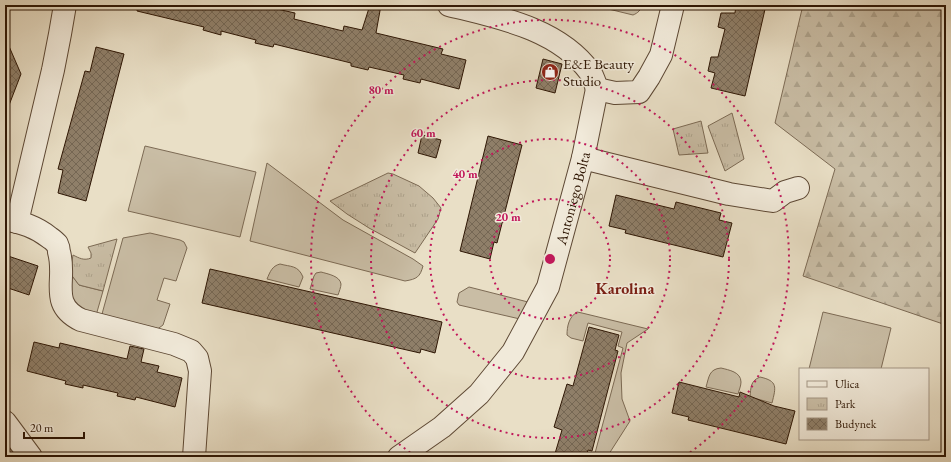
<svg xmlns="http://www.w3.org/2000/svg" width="951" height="462" font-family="'EB Garamond',serif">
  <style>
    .green { fill: #c9bda5; stroke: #7c6a54 }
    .forest { fill: url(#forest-firs); stroke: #7c6a54 }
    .park { fill: url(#park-tufts); stroke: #7c6a54 }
    .building { fill: url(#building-cross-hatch); stroke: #2e1604 }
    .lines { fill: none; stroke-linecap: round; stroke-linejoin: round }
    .street-casing { stroke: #5d4834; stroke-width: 24 }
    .street { stroke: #f1eada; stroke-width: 22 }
    .ring { fill: none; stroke: #c2185b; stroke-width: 2; stroke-dasharray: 2 4 }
    .labels { text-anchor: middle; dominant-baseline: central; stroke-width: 3; stroke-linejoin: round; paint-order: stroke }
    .poi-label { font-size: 15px; fill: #2e1604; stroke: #f1eada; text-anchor: start }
    .street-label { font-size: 15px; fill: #2e1604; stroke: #f1eada }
    .neighbourhood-label { font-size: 16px; font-weight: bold; fill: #7a1f14; stroke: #f1eada }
    .centre { fill: #c2185b; stroke: #f1eada; stroke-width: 2 }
    .ring-label { font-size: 12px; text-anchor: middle; font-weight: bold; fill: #c2185b; stroke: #f1eada; stroke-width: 3; stroke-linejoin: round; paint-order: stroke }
  </style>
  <defs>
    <pattern id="forest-firs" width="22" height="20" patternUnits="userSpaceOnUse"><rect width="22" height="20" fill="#c9bda5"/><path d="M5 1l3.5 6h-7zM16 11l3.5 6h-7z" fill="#ada28c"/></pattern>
    <pattern id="park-tufts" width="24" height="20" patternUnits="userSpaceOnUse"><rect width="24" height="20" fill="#c9bda5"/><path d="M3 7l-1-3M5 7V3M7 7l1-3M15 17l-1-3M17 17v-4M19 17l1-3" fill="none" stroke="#ada28c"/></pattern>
    <pattern id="building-cross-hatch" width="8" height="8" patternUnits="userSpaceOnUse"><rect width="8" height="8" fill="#8f7f69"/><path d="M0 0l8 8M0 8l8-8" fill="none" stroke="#756754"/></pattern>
  </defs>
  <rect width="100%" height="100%" fill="#e9dfc6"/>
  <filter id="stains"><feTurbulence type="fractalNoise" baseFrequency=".005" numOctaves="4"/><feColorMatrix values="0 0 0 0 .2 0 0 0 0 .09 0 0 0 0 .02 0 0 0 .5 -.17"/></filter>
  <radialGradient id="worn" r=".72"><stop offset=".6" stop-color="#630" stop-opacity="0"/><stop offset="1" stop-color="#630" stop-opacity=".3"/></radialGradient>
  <path class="green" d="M592 5H642C641 10 638 13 633 15Z
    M145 146 256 172 240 237 128 211Z
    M267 163 343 220 413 259 423 266C420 277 417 279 405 281L250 241Z
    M150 233 180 240 184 242 187 248 176 281 164 278 157 300 170 304 163 325 152 333 102 314 123 238Z
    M280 264C291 267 298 265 303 277L299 287 267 279C270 272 272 266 280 264Z
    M321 272C328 274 340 276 341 284 341 287 339 292 338 295L310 289 314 276 316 273Z
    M70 273 79 285 103 291 95 319 74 304 68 278Z
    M469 287 528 302 520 319 459 305 457 302 459 293Z
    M577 312 582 313 648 329 627 343 621 373 622 399 630 421 607 457H594L623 348 618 346 622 332 588 323 583 341 571 338 567 335C567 326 569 317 577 312Z
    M823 312 891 328 881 369H809Z
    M721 368C729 370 741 372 741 382 741 386 739 390 738 394L706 387C709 377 709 369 721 368Z
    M760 377C778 381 776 387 772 403L750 397C751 388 750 381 760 377Z
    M5 442 6 443 16 457H6Z"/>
  <path class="forest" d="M803 5H946V325L803 276 835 169 775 123Z"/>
  <path class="park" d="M732 113 744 159 725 171 708 126Z
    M701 121 708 153 679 155 673 129Z
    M388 173 393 174 419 186 433 198 441 208 438 219 415 253 369 228 347 214 330 201Z
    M117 239 103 291 79 285 70 273 73 255C79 258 84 261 91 258V253L88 247Z"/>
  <path class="building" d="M138 5H279L277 9 295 13 294 19 343 31 344 26 362 30 370 5H381L376 33 443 49 441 54 466 60 459 89 421 79 420 83 403 79 404 75 369 67 368 70 351 66V63L274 44 273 47 255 43 256 40 221 31V35L203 30 204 27 137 11Z
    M736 5H766L745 96 711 88 715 73 708 71 711 57H718L725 29 718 27 721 13H735Z
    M5 37 21 74 6 113H5Z
    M96 47 124 54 86 201 58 193 63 170 58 169 85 71 90 72Z
    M543 59 562 64 555 93 536 88Z
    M422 135 441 140 436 158 418 153Z
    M488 136 522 145 497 243 494 242 490 259 460 251Z
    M616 195 674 209 676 202 721 213 719 220 732 223 723 257 625 233 626 230 609 226Z
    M5 255 38 266 29 295 5 287Z
    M210 269 442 322 435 353 421 349 420 353 202 303Z
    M589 327 619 335 615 350 618 351 592 451 588 450 586 457H554L562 430 554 427 567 384 573 386Z
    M34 342 59 348 60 343 127 359 130 346 144 349 141 362 159 366 157 372 182 378 175 407 136 397 135 400 117 396 118 393 83 385V388L65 384 66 381 27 371Z
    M679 382 739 397 740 392 774 406 795 411 786 444 688 420 689 417 672 413Z"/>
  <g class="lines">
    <g class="street-casing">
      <g id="street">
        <path d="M449 5C497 17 558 28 590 72 593 76 595 83 597 89"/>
        <path d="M597 89 615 93 639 92 649 77 661 55 673 5"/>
        <path d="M583 158 729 194 773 201 785 192 798 188"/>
        <path d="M5 219C22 223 35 226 50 238 52 239 55 242 57 244 58 246 59 250 59 252 67 280 48 304 81 320L174 344 191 351 197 358 200 371 194 457"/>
        <path d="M17 222 53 70 60 34 65 5"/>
        <path d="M5 422 31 457"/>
        <path id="s1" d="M399 457 442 427 479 394 513 352 548 287 583 158 597 89"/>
      </g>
    </g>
    <use href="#street" class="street"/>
  </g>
  <g class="ring">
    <circle cx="550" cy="259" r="60"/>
    <circle cx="550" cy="259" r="120"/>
    <circle cx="550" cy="259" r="179"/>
    <path d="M415 456A239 239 0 1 1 685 456"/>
  </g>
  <defs>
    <g id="shop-disc" transform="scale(0.9)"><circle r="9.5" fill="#8f2418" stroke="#f1eada"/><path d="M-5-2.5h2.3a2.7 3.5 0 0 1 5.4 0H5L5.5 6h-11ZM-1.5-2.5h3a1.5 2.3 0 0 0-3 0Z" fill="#fff"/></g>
  </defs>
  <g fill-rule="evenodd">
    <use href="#shop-disc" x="550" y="72"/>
  </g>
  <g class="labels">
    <g class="poi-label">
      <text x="563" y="63">E&amp;E Beauty<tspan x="563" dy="17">Studio</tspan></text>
    </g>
    <g class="street-label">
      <text stroke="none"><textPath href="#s1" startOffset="322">Antoniego Bolta</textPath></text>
    </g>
    <g class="neighbourhood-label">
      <text x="625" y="288">Karolina</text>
    </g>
  </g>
  <circle cx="550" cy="259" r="6" class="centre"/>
  <g class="ring-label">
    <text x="381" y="94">80 m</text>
    <text x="423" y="137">60 m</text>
    <text x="465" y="178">40 m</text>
    <text x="508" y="221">20 m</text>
  </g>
  <rect width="951" height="462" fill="none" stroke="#e9dfc6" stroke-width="20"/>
  <rect x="6" y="6" width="939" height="450" fill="none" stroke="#2e1604" stroke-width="2"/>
  <rect x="10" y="10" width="931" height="442" fill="none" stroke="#2e1604"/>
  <rect x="799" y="368" width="130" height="72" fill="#f1eada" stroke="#a39584"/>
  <rect x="807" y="381" width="20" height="6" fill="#f1eada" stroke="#a39584"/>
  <text x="835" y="388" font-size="12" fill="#2e1604">Ulica</text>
  <rect x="807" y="398" width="20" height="12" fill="url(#park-tufts)" stroke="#a39584"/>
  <text x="835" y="408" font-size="12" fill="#2e1604">Park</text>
  <rect x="807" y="418" width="20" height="12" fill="url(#building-cross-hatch)" stroke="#a39584"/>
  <text x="835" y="428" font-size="12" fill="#2e1604">Budynek</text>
  <path d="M24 432v6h60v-6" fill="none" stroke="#2e1604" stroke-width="2"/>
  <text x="30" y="432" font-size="12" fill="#2e1604" stroke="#f1eada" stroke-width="3" paint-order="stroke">20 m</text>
  <rect width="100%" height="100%" filter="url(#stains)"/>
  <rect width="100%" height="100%" fill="url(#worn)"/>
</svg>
